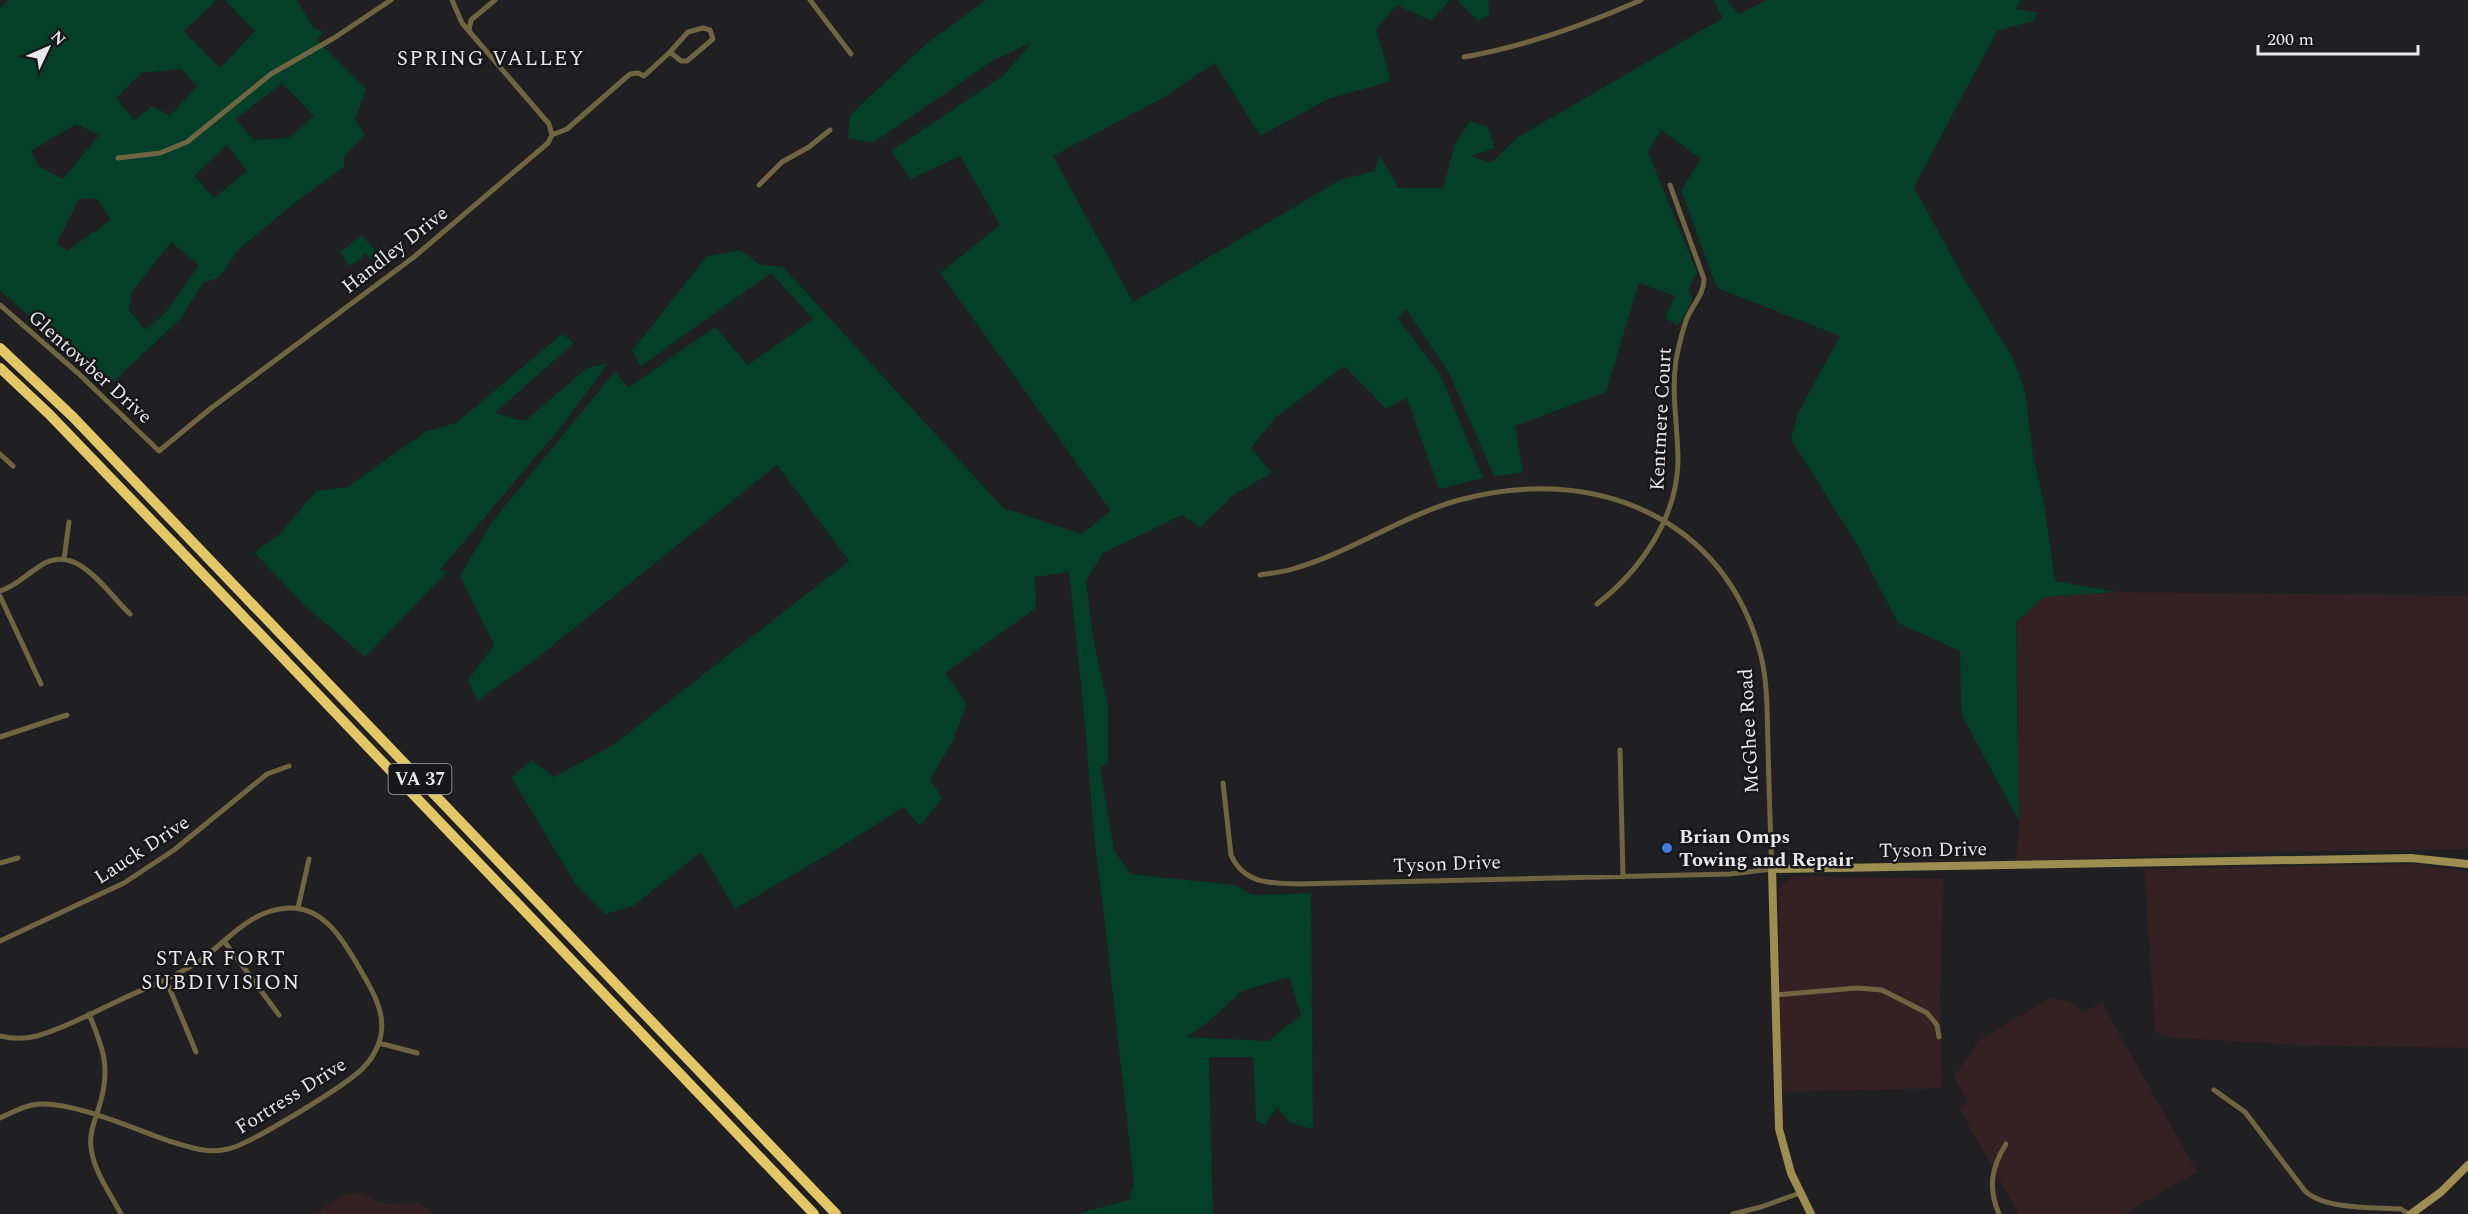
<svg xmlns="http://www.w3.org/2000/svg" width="2468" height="1214" font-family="Spectral,serif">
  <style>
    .industrial { fill: #342124 }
    .green { fill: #043f2a; fill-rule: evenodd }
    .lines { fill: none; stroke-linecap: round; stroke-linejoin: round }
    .street { stroke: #706541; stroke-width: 5 }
    .secondary { stroke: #9e8d51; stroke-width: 8 }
    .highway { stroke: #e3c767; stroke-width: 10 }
    .shop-dot { fill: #3f7fe0; stroke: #171618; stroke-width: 2 }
    .labels { text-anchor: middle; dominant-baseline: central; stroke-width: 5; stroke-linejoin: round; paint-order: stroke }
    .shield { fill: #171618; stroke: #a9a9ab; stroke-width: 1.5 }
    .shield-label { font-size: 18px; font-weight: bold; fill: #e8e8ea }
    .street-label { font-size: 20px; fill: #e8e8ea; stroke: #171618 }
    .poi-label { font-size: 20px; font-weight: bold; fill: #e8e8ea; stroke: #171618; text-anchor: start }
    .neighbourhood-label { font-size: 21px; letter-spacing: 1.5px; fill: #e8e8ea; stroke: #171618 }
  </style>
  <rect width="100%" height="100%" fill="#201f22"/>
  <path class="industrial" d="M2118 592 2468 596V849L2248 852 2016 861 2019 821 2016 622 2044 597Z
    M2417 864 2468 872V1048L2300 1045 2162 1037 2155 1030 2144 869Z
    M1792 876 1944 879 1940 994 1942 1088 1781 1092 1779 888Z
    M2051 998 2072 1002 2082 1013 2102 1003 2197 1172 2123 1214H2019L1959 1108 1968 1102 1954 1077 1979 1040Z
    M361 1193 379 1203 400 1205 419 1202 434 1214H315L343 1195Z"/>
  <path class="green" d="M8 0H217L184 31 220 68 255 31 225 0H297L313 27 324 32 317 40 366 89 355 120 365 135 344 156V167L297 201 239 249 219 278 203 283 180 319 111 384 0 291V8ZM181 69 197 86 170 116 152 106 134 120 116 98 141 73ZM282 83 314 116 289 138 253 140 236 119ZM76 124 99 135 63 179 38 166 31 151ZM227 145 247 171 214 198 194 176ZM96 198 111 220 67 251 57 243 79 199ZM171 242 199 265 165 313 146 330 129 311 132 292Z
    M986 0H1450L1431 21 1397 5 1376 29 1391 81 1328 99 1260 136 1215 63 1161 99 1053 156 1133 302 1340 180 1374 171 1380 156 1399 188H1443L1455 144 1470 121 1488 127 1495 148 1471 156 1491 163 1518 137 1723 18 1713 0H1726L1739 14 1767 0H2021L2016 9 2038 13 2033 21 1997 31 1914 187 1963 277 2013 358 2025 391 2033 456 2044 502 2055 581 2118 592 2044 597 2016 622 2019 821 1961 714 1960 651 1898 623 1859 548 1791 439 1798 413 1840 336 1717 288 1681 190 1701 159 1661 130 1648 152 1697 272 1688 291 1693 299 1678 326 1665 318 1675 296 1639 283 1606 392 1515 426 1523 473 1494 476 1449 373 1406 309 1398 319 1440 374 1483 478 1439 489 1407 398 1386 409 1344 366 1276 417 1251 448 1272 473 1235 494 1200 527 1182 515 1103 553 1086 581 1093 638 1108 706V762L1100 768 1114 850 1130 874 1235 885 1252 895 1311 893 1313 1129 1290 1123 1277 1107 1265 1125 1256 1121 1253 1057H1209L1213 1214H1076L1129 1200 1134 1183 1102 898 1095 847 1084 714 1069 572 1035 577 1036 608 945 673 967 704 952 743 930 779 942 798 920 826 903 807 847 843 735 909 701 852 633 906 605 914 576 885 511 777 532 760 554 777 613 745 849 561 777 465 537 658 477 701 468 680 494 645 460 576 491 523 615 371 628 388 715 327 748 365 813 319 771 273 641 366 632 351 707 256 741 250 761 265 783 267 1003 508 1081 534 1111 511 940 273 1000 225 960 156 911 179 891 151 1004 75 1032 42 992 61 873 143 848 138 850 115 926 44ZM1289 977 1301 1015 1268 1041 1186 1037 1208 1022 1242 991Z
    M1457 0H1488L1490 15 1478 21Z
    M362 235 377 253 371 259 364 252 362 258 349 266 340 252Z
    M562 334 574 343 495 413 525 421 587 368 608 363 562 426 440 570 447 572 365 657 304 605 254 552 279 535 316 491 347 487 427 431 456 423Z"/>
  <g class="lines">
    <path class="street" d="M452 0 462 23 549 124 552 135
      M810 0 851 54
      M703 28 710 30 713 39 687 61H681L670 52 688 32Z
      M469 30 471 20 495 0
      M1464 57C1526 46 1583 26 1641 0
      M118 158 160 153 187 142 271 74 334 38 391 0
      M759 185 782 162 809 147 830 130
      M0 305 79 374 159 451 210 409 414 257 548 143 552 135 567 129 630 74 638 73 644 76 670 52
      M0 454 13 466
      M64 559 69 522
      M0 591C15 587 27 574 40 566 77 541 106 592 130 614
      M0 596 41 684
      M1597 604C1641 570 1677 518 1678 461 1678 427 1671 394 1676 360 1679 345 1682 330 1688 316 1694 303 1704 294 1704 279L1670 185
      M0 737 67 715
      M1620 750 1623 877
      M1223 783 1231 855C1244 884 1270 883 1297 884L1730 874 1772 869C1770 828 1769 787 1768 746 1767 716 1768 685 1761 656 1726 515 1591 464 1459 500 1402 516 1353 551 1296 568 1285 572 1272 573 1260 575
      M0 863 18 858
      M298 908 309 859
      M0 941 124 883 174 850 267 774 289 766
      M224 941 279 1015
      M166 980 196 1052
      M1775 995 1857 988 1882 990 1927 1013 1937 1025 1939 1037
      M89 1014C104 1050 111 1069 99 1107 95 1120 89 1134 91 1147 93 1170 110 1193 121 1214
      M0 1036C12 1039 25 1039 37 1036 65 1028 92 1013 118 1001 145 988 173 978 198 962 227 942 249 910 288 908 325 906 345 943 361 971 374 993 389 1018 378 1045 375 1053 369 1062 363 1068 348 1084 249 1145 228 1149 208 1154 188 1147 169 1141 134 1129 75 1102 39 1104 25 1105 13 1112 0 1118
      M379 1043 417 1053
      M2214 1090 2245 1112 2305 1191C2325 1210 2374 1207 2401 1209L2409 1214
      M1733 1214 1761 1207 1800 1193
      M1999 1214C1988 1188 1991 1168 2006 1144"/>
    <path class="secondary" d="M1811 1214 1791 1173 1779 1129 1772 869 2411 858 2468 864
      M2411 1214 2441 1192 2468 1165"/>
    <path class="highway" d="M0 348 73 417 836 1214
      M0 368 49 414 178 548 814 1214"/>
  </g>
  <circle class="shop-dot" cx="1667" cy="848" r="6"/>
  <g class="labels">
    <rect class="shield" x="388.5" y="764" width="63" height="30" rx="4.5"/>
    <g class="shield-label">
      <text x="420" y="779">VA 37</text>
    </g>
    <g class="street-label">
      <text transform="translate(395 250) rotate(-38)">Handley Drive</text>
      <text transform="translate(90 367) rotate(42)">Glentowber Drive</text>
      <text transform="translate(1661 419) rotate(-87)">Kentmere Court</text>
      <text transform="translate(1749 731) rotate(-93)">McGhee Road</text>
      <text transform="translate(142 850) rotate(-33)">Lauck Drive</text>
      <text transform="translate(1933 850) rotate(-1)">Tyson Drive</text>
      <text transform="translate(1447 864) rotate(-2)">Tyson Drive</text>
      <text transform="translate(291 1096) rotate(-32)">Fortress Drive</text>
    </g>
    <g class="poi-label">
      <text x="1679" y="837">Brian Omps<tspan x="1679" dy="23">Towing and Repair</tspan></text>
    </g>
    <g class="neighbourhood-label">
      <text x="491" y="59">SPRING VALLEY</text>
      <text x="221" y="959">STAR FORT<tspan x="221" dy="24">SUBDIVISION</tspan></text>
    </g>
  </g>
  <g transform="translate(48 48) rotate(46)" stroke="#171618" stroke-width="4.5" paint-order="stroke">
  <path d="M0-4.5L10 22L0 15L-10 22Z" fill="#e8e8ea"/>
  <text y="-9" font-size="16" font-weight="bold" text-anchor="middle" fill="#e8e8ea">N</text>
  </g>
  <path d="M2258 45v9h160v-9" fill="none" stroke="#e8e8ea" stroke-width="3"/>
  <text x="2267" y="45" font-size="18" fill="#e8e8ea" stroke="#171618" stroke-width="4.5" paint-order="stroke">200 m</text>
</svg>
